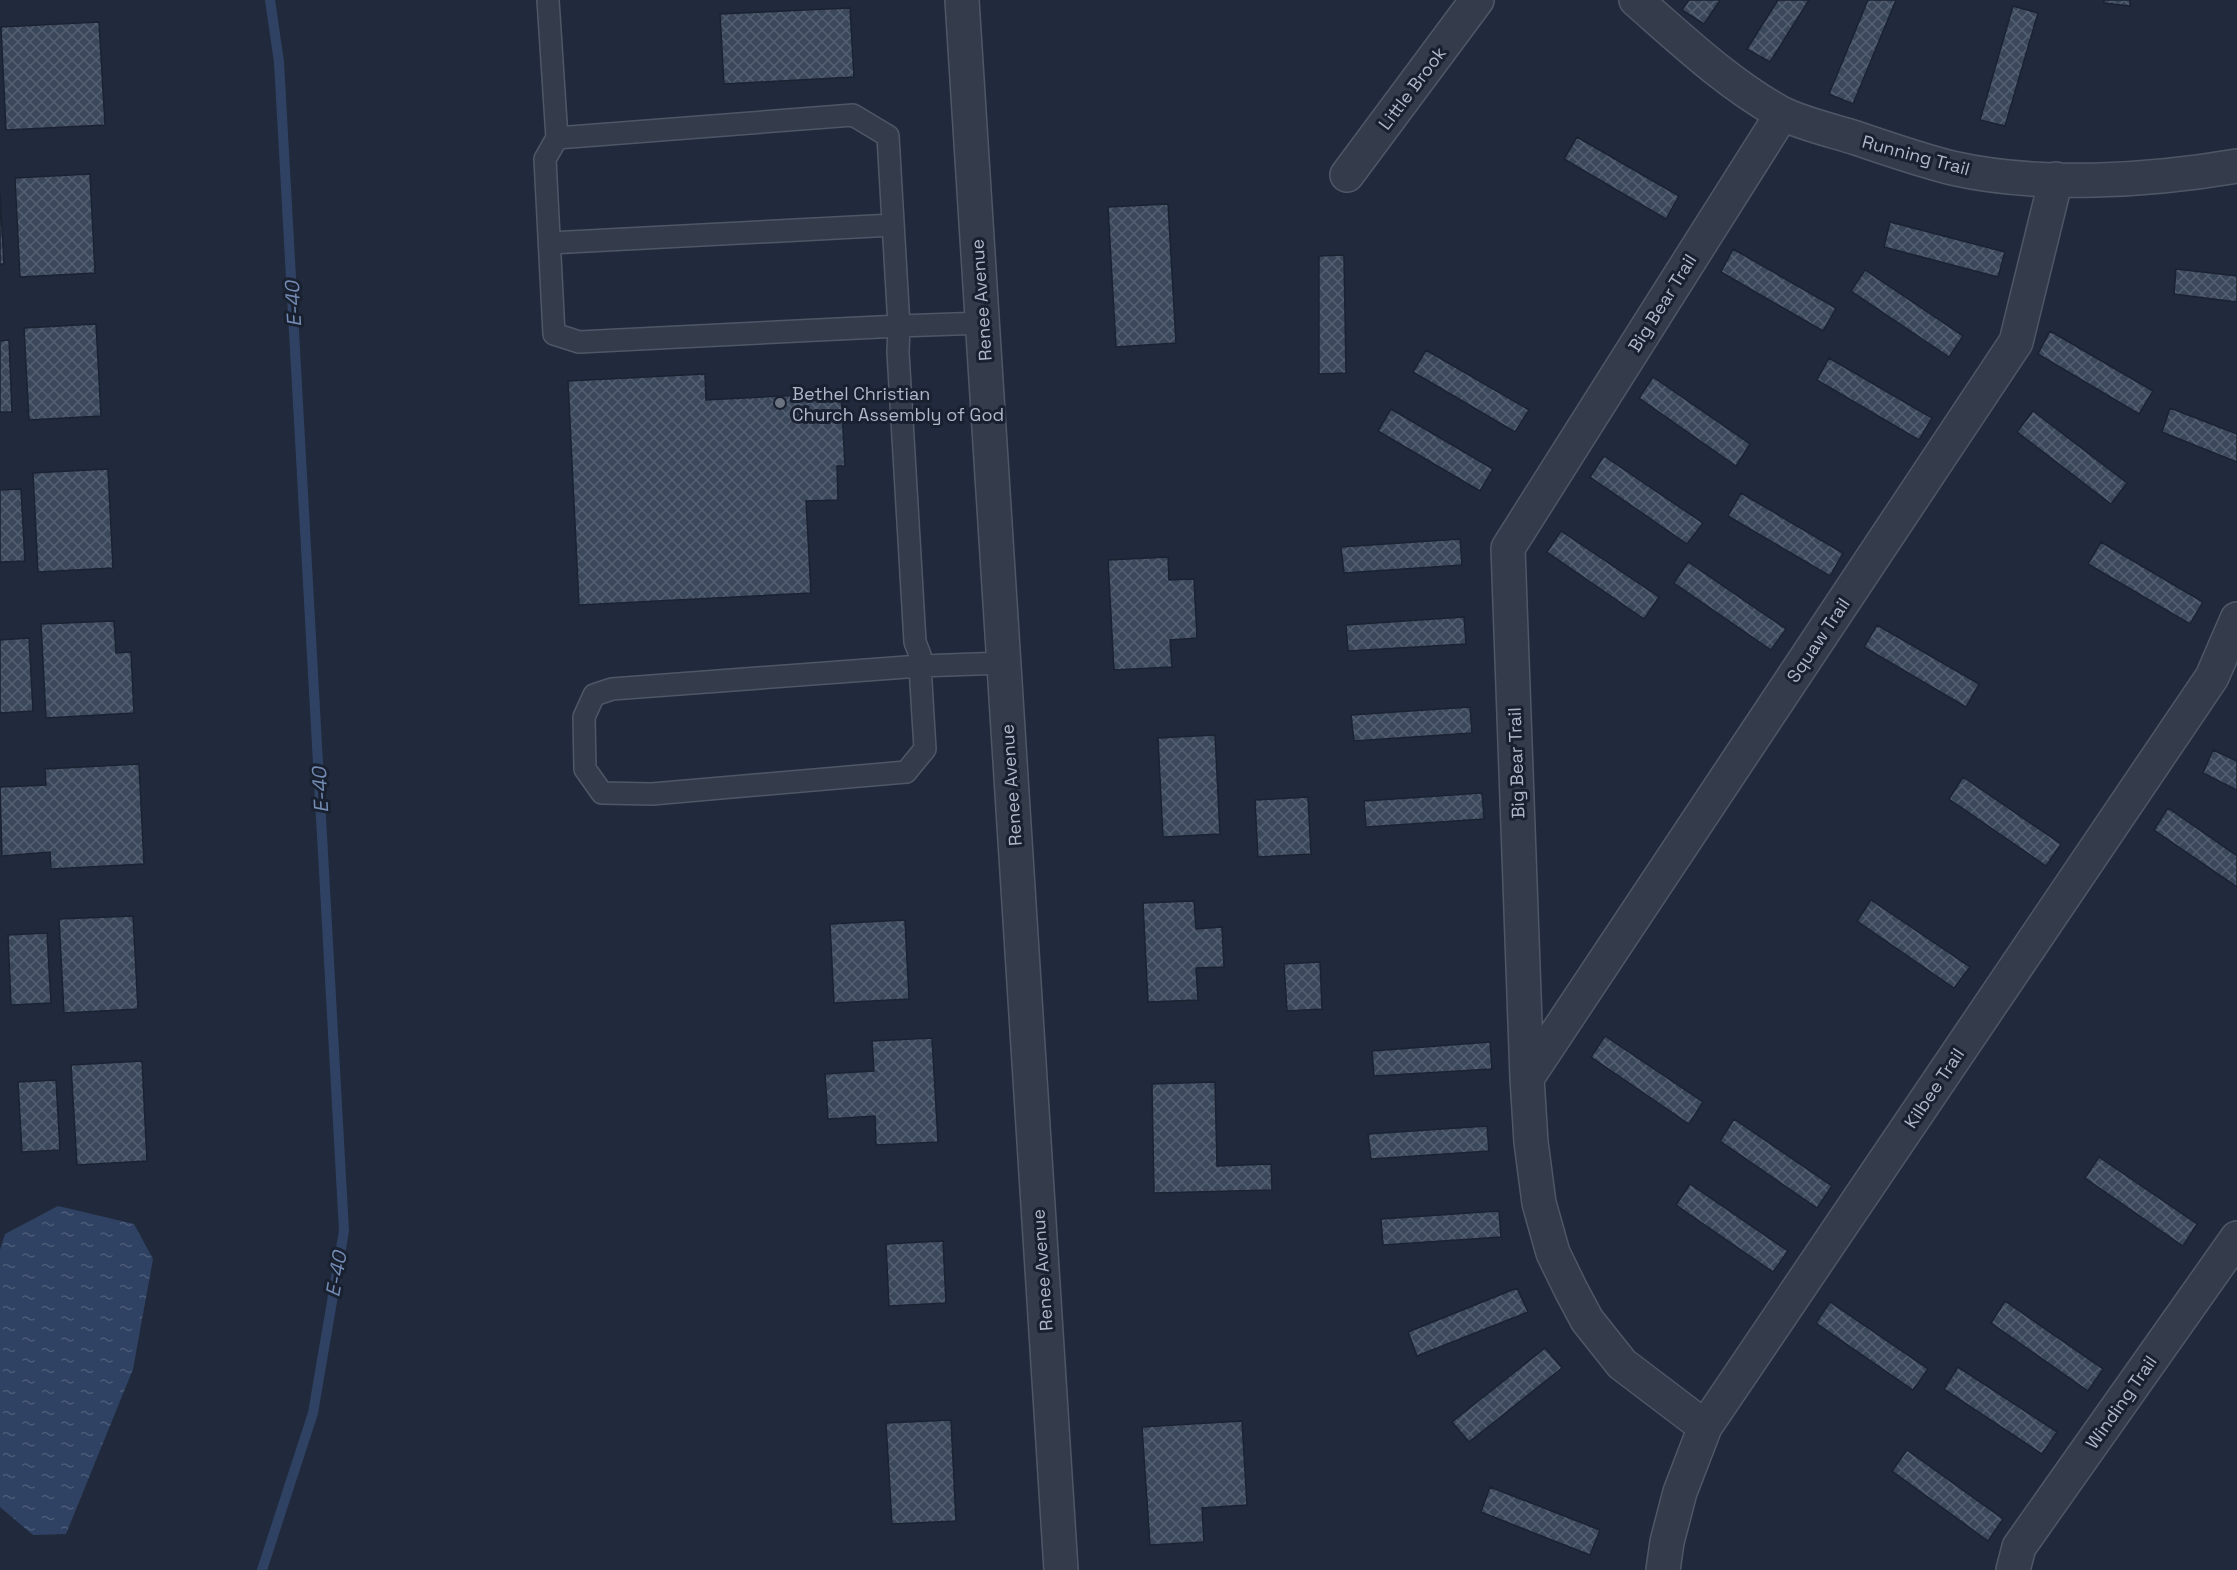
<svg xmlns="http://www.w3.org/2000/svg" width="2237" height="1570" font-family="'Space Grotesk',sans-serif">
  <style>
    .water { fill: url(#water-ripples) }
    .lines { fill: none; stroke-linecap: round; stroke-linejoin: round }
    .stream { stroke: #304263; stroke-width: 10 }
    .building { fill: url(#building-cross-hatch); stroke: #1b2333; stroke-width: 1.5 }
    .lane-casing { stroke: #4f5767; stroke-width: 24 }
    .street-casing { stroke: #4f5767; stroke-width: 36 }
    .lane { stroke: #343c4c; stroke-width: 21 }
    .street { stroke: #343c4c; stroke-width: 33 }
    .worship-dot { fill: #6b7280; stroke: #192131; stroke-width: 2 }
    .labels { text-anchor: middle; dominant-baseline: central; stroke-width: 6; stroke-linejoin: round; paint-order: stroke }
    .street-label { font-size: 18px; fill: #afb7c8; stroke: #192131 }
    .poi-label { font-size: 18px; fill: #afb7c8; stroke: #192131; text-anchor: start }
    .water-label { font-size: 20px; font-style: italic; fill: #748bb3; stroke: #192131 }
  </style>
  <defs>
    <pattern id="water-ripples" width="26" height="14" patternUnits="userSpaceOnUse" patternTransform="scale(1.5)"><rect width="26" height="14" fill="#304263"/><path d="M2 4q2-2 4 0t4 0M15 11q2-2 4 0t4 0" fill="none" stroke="#4b5b78"/></pattern>
    <pattern id="building-cross-hatch" width="8" height="8" patternUnits="userSpaceOnUse" patternTransform="scale(1.5)"><rect width="8" height="8" fill="#3b485c"/><path d="M0 0l8 8M0 8l8-8" fill="none" stroke="#556072"/></pattern>
  </defs>
  <rect width="100%" height="100%" fill="#202a3c"/>
  <path class="water" d="M58 1206 134 1224 153 1259 133 1369 66 1534 33 1535 0 1507V1250L5 1234Z"/>
  <g class="lines">
    <path class="stream" d="M262 1570 313 1413 344 1231 279 62 270 0"/>
  </g>
  <path class="building" d="M1689 0H1720L1704 24 1682 10Z
    M1778 0H1809L1770 62 1747 49Z
    M1868 0H1896L1853 104 1829 94Z
    M2104 0H2130V6L2104 3Z
    M2013 6 2038 13 2005 126 1980 120Z
    M850 8 854 77 724 84 720 14Z
    M99 22 105 125 6 130 1 27Z
    M1577 137 1679 196 1666 219 1564 159Z
    M90 174 95 273 20 277 15 178Z
    M0 193 4 264H0Z
    M1168 204 1176 343 1116 347 1108 207Z
    M1890 222 2005 252 1998 277 1884 247Z
    M1733 249 1836 308 1823 331 1721 272Z
    M1344 255 1346 373 1319 374V256Z
    M2176 269 2237 276V302L2174 294Z
    M1865 270 1963 336 1949 357 1851 291Z
    M96 324 101 416 29 420 24 328Z
    M2050 331 2153 391 2139 414 2038 354Z
    M9 340 12 412H0V341Z
    M1426 350 1529 410 1515 432 1413 372Z
    M1829 358 1932 418 1919 440 1817 380Z
    M705 374 706 400 841 393 845 466H837L838 500 806 501 811 593 579 605 568 381Z
    M1653 377 1750 444 1736 466 1639 398Z
    M2170 408 2237 434V462L2162 432Z
    M1391 409 1493 469 1480 491 1378 431Z
    M2033 411 2127 483 2111 504 2017 432Z
    M1604 456 1703 523 1687 544 1590 477Z
    M108 469 113 568 38 572 33 473Z
    M21 489 25 561 0 562V490Z
    M1741 493 1843 553 1830 576 1728 516Z
    M1561 531 1659 597 1644 619 1547 552Z
    M1460 539 1462 565 1344 573 1341 547Z
    M2101 542 2203 602 2190 624 2088 564Z
    M1168 557 1169 580 1194 579 1197 638 1170 640 1172 667 1114 670 1108 560Z
    M1688 562 1786 629 1771 650 1674 583Z
    M1464 617 1466 644 1348 651 1346 625Z
    M114 621 116 653 131 652 134 713 46 718 41 624Z
    M1877 625 1979 684 1966 707 1864 647Z
    M29 638 33 711 0 713V640Z
    M1470 707 1472 733 1354 741 1351 715Z
    M1215 735 1220 834 1163 837 1158 738Z
    M2213 750 2237 761V790L2203 773Z
    M139 764 144 864 51 869 50 852 2 856 0 787 46 785 45 769Z
    M1963 777 2061 844 2046 866 1949 799Z
    M1482 793 1484 819 1366 827 1364 801Z
    M1308 797 1311 854 1258 857 1255 800Z
    M2168 808 2237 856V887L2154 830Z
    M1871 900 1970 967 1954 988 1857 921Z
    M1194 901 1196 929 1222 927 1224 967 1196 968 1198 1000 1148 1002 1143 903Z
    M133 916 138 1009 64 1013 59 919Z
    M905 920 909 999 834 1003 830 924Z
    M47 933 51 1003 11 1005 8 935Z
    M1320 962 1322 1009 1287 1011 1284 964Z
    M1605 1036 1703 1102 1689 1124 1591 1057Z
    M932 1038 938 1142 876 1145 875 1116 828 1119 825 1074 874 1071 872 1041Z
    M1490 1042 1492 1069 1374 1076 1372 1051Z
    M142 1061 147 1161 77 1165 71 1065Z
    M56 1080 60 1150 22 1152 18 1082Z
    M1215 1082 1217 1166 1271 1164 1272 1190 1154 1193 1152 1084Z
    M1734 1119 1832 1186 1817 1208 1720 1141Z
    M1487 1126 1489 1151 1371 1159 1368 1134Z
    M2099 1157 2197 1224 2183 1246 2085 1178Z
    M1690 1184 1788 1251 1773 1272 1676 1205Z
    M1499 1211 1501 1237 1383 1245 1381 1219Z
    M943 1241 946 1303 889 1306 886 1244Z
    M1517 1288 1528 1312 1417 1356 1408 1332Z
    M2005 1301 2103 1369 2088 1391 1991 1323Z
    M1830 1302 1928 1369 1913 1390 1816 1323Z
    M1545 1348 1562 1368 1469 1442 1452 1422Z
    M1958 1367 2057 1432 2042 1454 1944 1389Z
    M951 1420 956 1521 892 1524 886 1423Z
    M1242 1421 1247 1505 1202 1508 1204 1542 1150 1545 1142 1427Z
    M1907 1450 2003 1519 1988 1541 1892 1471Z
    M1490 1487 1600 1530 1590 1555 1481 1512Z"/>
  <g class="lines">
    <g class="lane-casing">
      <path id="lane" d="M548 0 557 138
        M853 115 888 136 899 326 579 342 554 334 545 159 557 138Z
        M550 243 893 225
        M983 323 899 326 898 352 915 642 920 655V666L1004 663
        M920 666 925 749 906 772 652 794 602 793 585 769 584 717 594 695 612 689Z"/>
    </g>
    <g class="street-casing">
      <path id="street" d="M962 0 1061 1570
        M1636 0C1682 40 1726 82 1779 112 1799 123 1834 131 1856 138 1888 149 1920 160 1952 168 2040 188 2149 181 2237 166
        M1347 175 1477 0
        M1527 1078 2016 342 2056 179
        M1705 1427 1622 1364 1587 1320 1571 1290 1553 1253 1539 1203 1531 1142 1527 1078 1508 548 1782 114
        M1663 1570 1667 1542 1680 1492 1705 1427 2212 677 2237 619
        M2013 1570 2019 1547 2237 1238"/>
    </g>
    <use href="#lane" class="lane"/>
    <use href="#street" class="street"/>
  </g>
  <circle class="worship-dot" cx="780" cy="403" r="6"/>
  <g class="labels">
    <g class="street-label">
      <text transform="translate(1412 88) rotate(-53)">Little Brook</text>
      <text transform="translate(1916 155) rotate(15)">Running Trail</text>
      <text transform="translate(981 300) rotate(-94)">Renee Avenue</text>
      <text transform="translate(1662 303) rotate(-58)">Big Bear Trail</text>
      <text transform="translate(1818 640) rotate(-56)">Squaw Trail</text>
      <text transform="translate(1516 763) rotate(-92)">Big Bear Trail</text>
      <text transform="translate(1011 785) rotate(-94)">Renee Avenue</text>
      <text transform="translate(1934 1088) rotate(-56)">Kilbee Trail</text>
      <text transform="translate(1042 1270) rotate(-94)">Renee Avenue</text>
      <text transform="translate(2121 1402) rotate(-55)">Winding Trail</text>
    </g>
    <g class="poi-label">
      <text x="792" y="393">Bethel Christian<tspan x="792" dy="21">Church Assembly of God</tspan></text>
    </g>
    <g class="water-label">
      <text transform="translate(293 304) rotate(-93)">E-40</text>
      <text transform="translate(320 790) rotate(-93)">E-40</text>
      <text transform="translate(336 1274) rotate(-80)">E-40</text>
    </g>
  </g>
</svg>
